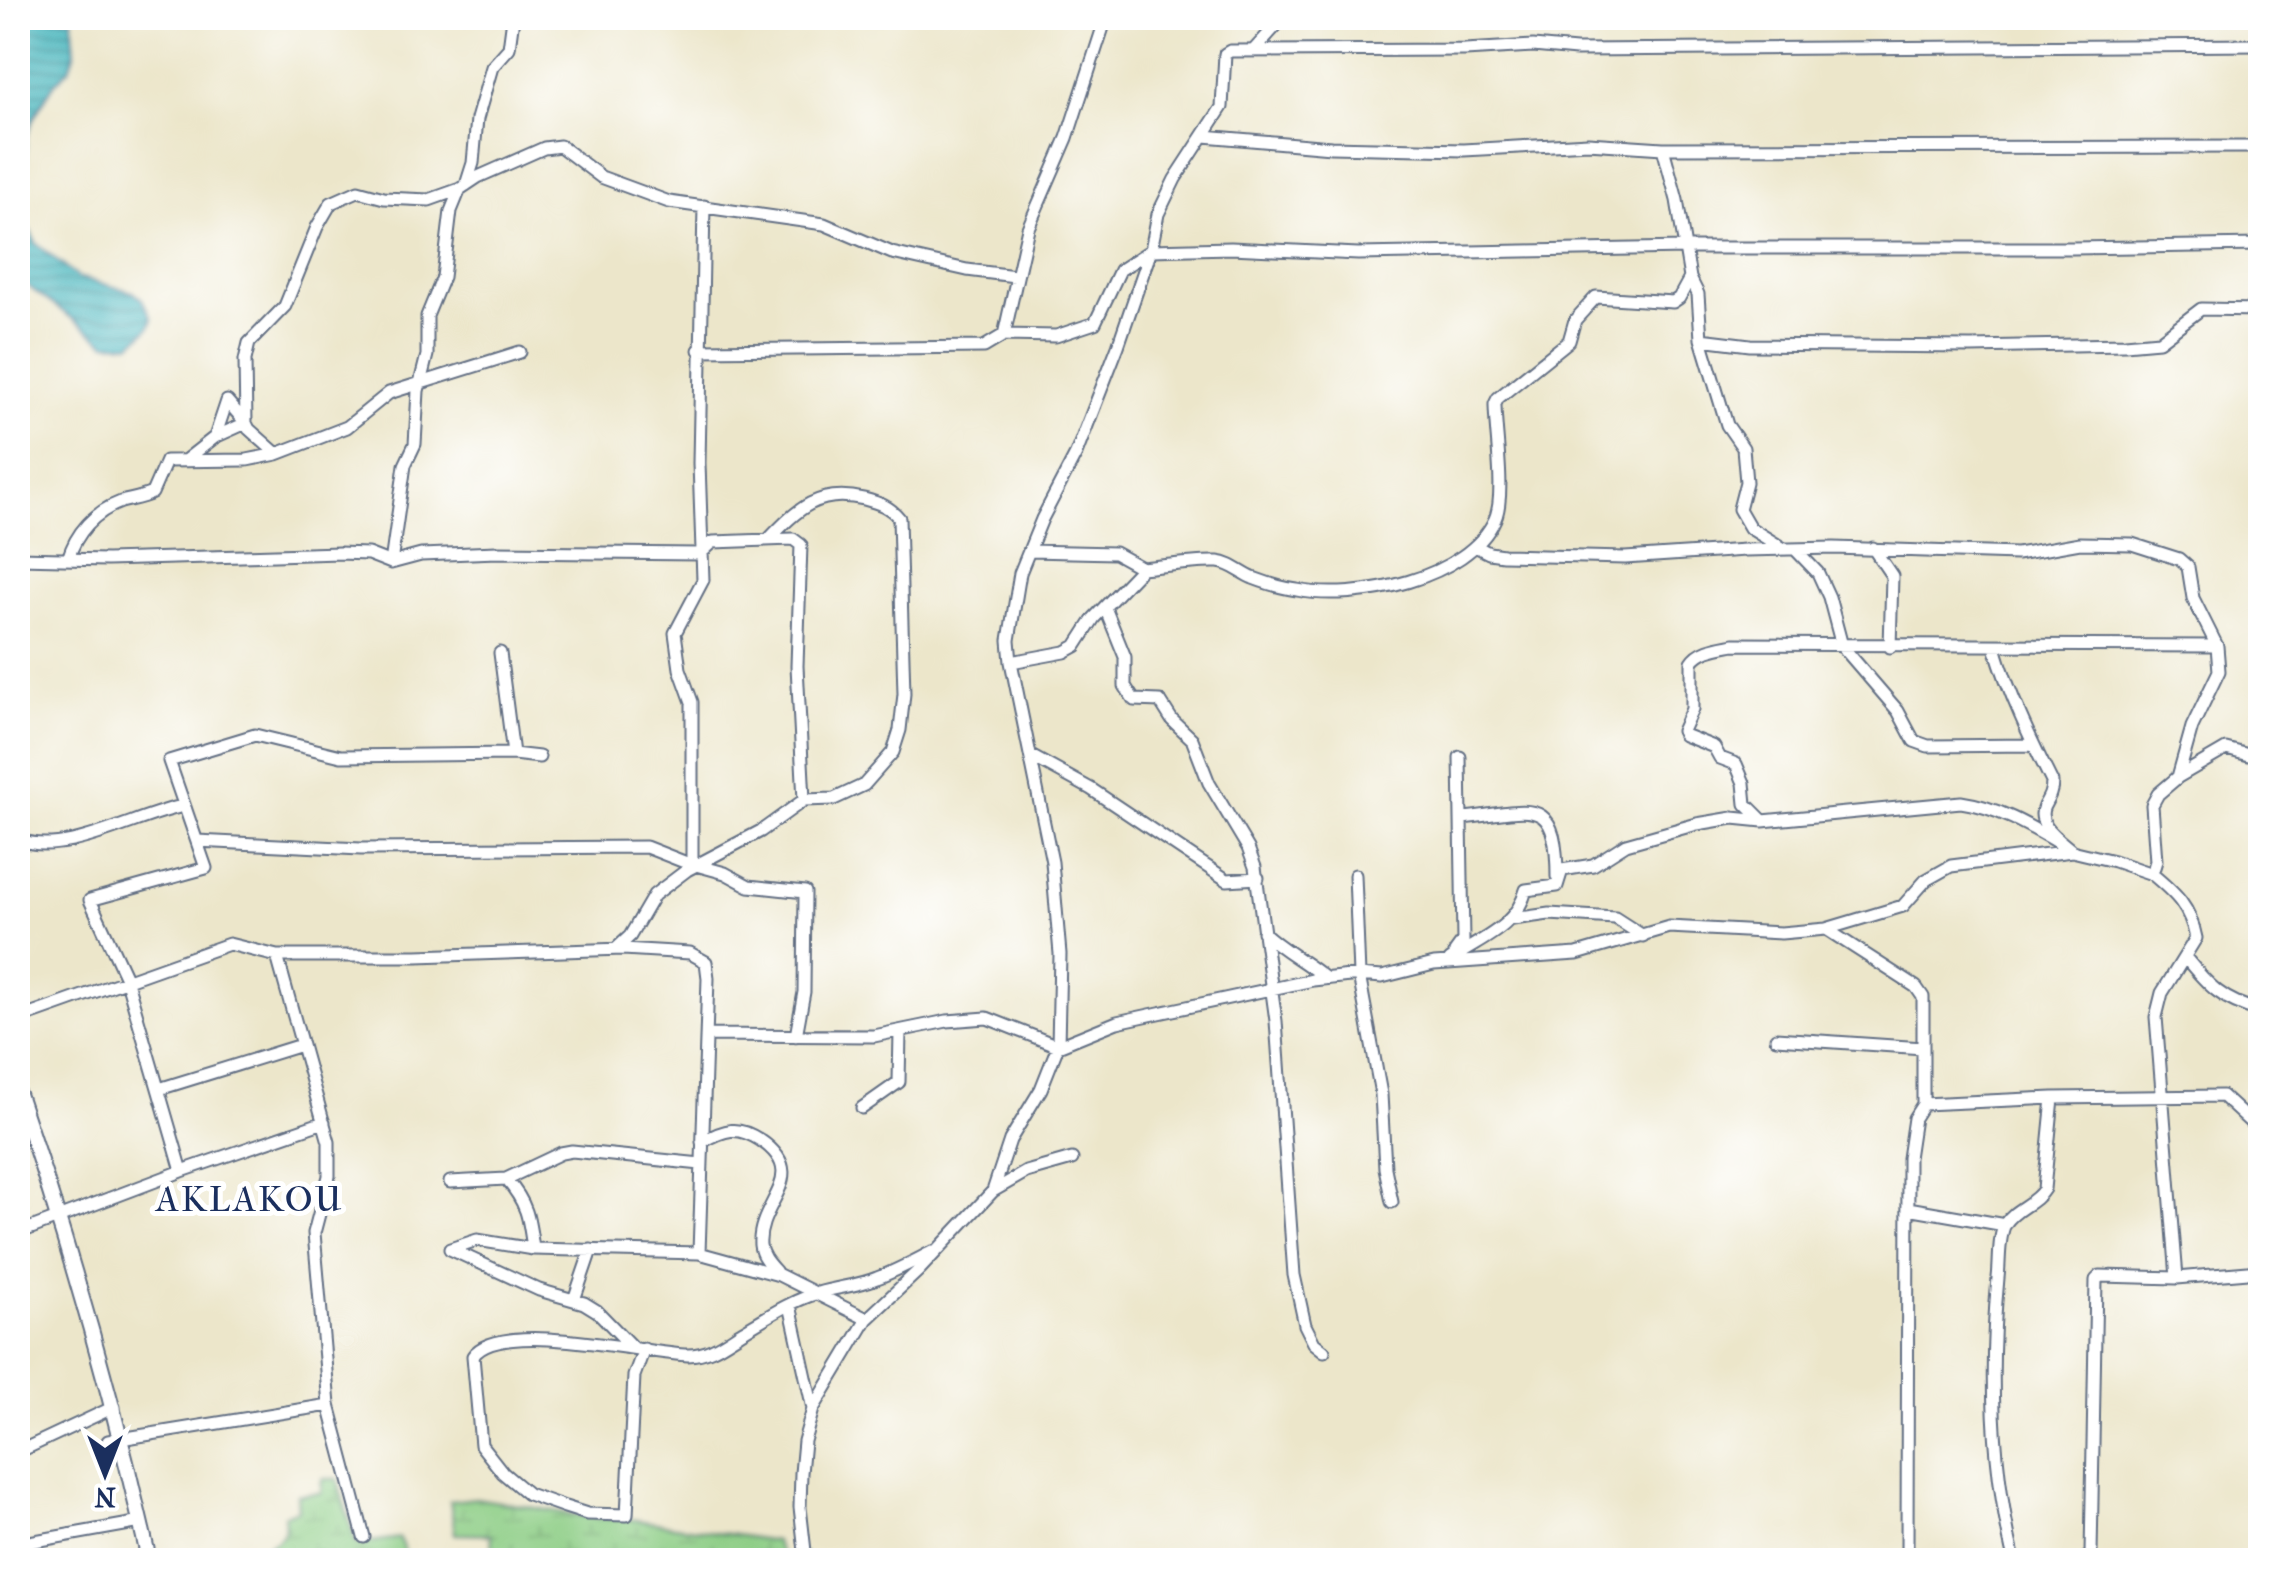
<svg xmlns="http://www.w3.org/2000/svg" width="2278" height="1578" font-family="'IM FELL French Canon',serif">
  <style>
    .wetland { fill: url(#wetland-marsh); stroke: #547e72; stroke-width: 2.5 }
    .water { fill: url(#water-rules); stroke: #30728d; stroke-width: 2.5 }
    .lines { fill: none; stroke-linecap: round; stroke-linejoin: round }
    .minor-casing { stroke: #646f84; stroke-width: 15 }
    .tertiary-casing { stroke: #646f84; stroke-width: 18 }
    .minor { stroke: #fff; stroke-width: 11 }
    .tertiary { stroke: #fff; stroke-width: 14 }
    .labels { text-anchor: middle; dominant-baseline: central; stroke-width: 10; stroke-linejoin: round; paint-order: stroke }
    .quarter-label { font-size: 35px; letter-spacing: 2.5px; fill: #1b2f5e; stroke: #fff }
  </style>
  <defs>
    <pattern id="wetland-marsh" width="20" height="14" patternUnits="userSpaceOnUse" patternTransform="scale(2.5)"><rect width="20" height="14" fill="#8ece86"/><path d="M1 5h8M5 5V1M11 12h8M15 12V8" fill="none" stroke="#7ab176"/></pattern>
    <pattern id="water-rules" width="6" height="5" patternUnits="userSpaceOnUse" patternTransform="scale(2.5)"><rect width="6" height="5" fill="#46b5bc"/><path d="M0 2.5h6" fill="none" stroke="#3a949c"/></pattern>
  </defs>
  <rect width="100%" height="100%" fill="#fff"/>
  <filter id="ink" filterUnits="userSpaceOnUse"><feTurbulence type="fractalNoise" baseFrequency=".01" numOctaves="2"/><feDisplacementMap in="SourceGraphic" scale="20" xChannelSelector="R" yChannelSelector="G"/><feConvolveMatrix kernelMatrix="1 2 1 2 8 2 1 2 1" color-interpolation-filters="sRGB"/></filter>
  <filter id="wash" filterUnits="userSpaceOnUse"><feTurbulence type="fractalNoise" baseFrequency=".0048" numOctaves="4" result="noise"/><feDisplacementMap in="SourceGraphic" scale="40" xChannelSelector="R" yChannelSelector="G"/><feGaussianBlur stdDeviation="2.25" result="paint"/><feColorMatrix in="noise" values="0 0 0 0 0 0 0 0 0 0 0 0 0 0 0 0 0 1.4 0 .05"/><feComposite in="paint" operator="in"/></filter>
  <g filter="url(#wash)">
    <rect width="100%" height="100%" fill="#ece6ca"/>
    <path class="wetland" d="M322 1479H337L356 1544 399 1538 407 1557 492 1550 491 1535 455 1534 450 1501 476 1498 594 1518 636 1520 775 1541 784 1560H217C232 1558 278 1549 284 1531 286 1526 284 1520 284 1515L298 1510 297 1495 321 1493Z"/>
    <path class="water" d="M18 18H72L75 51 69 69 54 84 34 117 26 138V224L37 244 77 277 133 292 142 299 152 319 149 328 131 344 106 343 18 279Z"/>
  </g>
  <g filter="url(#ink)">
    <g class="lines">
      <g class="minor-casing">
        <path id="minor" d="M1253 51 1283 18
          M1204 136 1331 147 1464 150 1588 143 1663 148 2260 147
          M1663 148 1677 200 1690 278 1698 294 1701 339 1750 345 1971 347 2125 344 2159 341 2201 309 2260 310
          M466 185 473 163 477 119 492 67 509 48 513 18
          M1004 335 1056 336 1095 323 1120 270 1151 250 1231 248 1358 254 1685 248H2073L2260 245
          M1701 339 1727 425 1743 448 1746 482 1739 509 1750 528 1784 549
          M699 350 984 347 1004 335 1028 228 1067 138 1106 18
          M277 454 249 429 246 423 245 360 249 343 285 306 317 227 331 203 358 191 384 198 429 200 460 189
          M187 459 215 437 227 401 246 423 215 437
          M1477 547 1489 553 1503 555 1625 558 1745 550 1834 548 2017 554 2080 543 2132 544 2179 559 2188 567 2193 598 2217 646 2219 671 2192 727 2178 777 2158 794 2152 805 2156 861 2152 874C2176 894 2190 907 2196 938L2162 993 2156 1017 2177 1278
          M1873 548 1892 576 1890 647
          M1795 549 1818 573 1829 597 1842 646 1898 711 1914 741 1928 746 2033 745
          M1029 551 1115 553 1142 568
          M18 558 107 560 339 553 368 554 391 563 421 555 497 552 700 554 713 542 793 539 801 545 797 666 804 800
          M68 559C76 533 94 512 121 502 132 499 142 498 152 493L166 461 247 460 277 454 347 427 389 393 520 352
          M391 563 405 465 415 444 418 391 427 355V316L443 277 451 211 460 189 478 177 544 148 560 146 601 177 669 202 824 224 892 253 967 270 1015 276
          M1106 610 1125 657V686L1134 700 1160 701 1172 720 1192 739 1209 783 1248 848 1255 867 1276 1021 1294 1275 1305 1325 1314 1343 1324 1351
          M500 653 513 754
          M1011 662 1065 652 1076 646 1094 618 1142 568C1166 566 1194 561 1218 562 1231 563 1241 573 1253 578 1266 583 1283 588 1297 590 1357 602 1468 579 1495 519 1506 495 1495 433 1495 404L1498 398 1569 341 1575 320 1596 297 1673 302 1679 298 1690 278
          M1031 756 1091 789 1227 880 1258 878
          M2178 777 2226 749 2260 758
          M1463 818C1531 811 1557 792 1557 877
          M1763 821 1746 804 1744 783 1736 764 1720 758 1714 747 1684 735 1682 731 1692 709V662C1700 649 1719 647 1734 644L2217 646
          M18 839C64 859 138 814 184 806
          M197 841 361 849 646 847 692 865V702L680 669 675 633 703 580 699 463 704 206
          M696 865 725 873 749 886 805 892 804 992 796 1036
          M1355 875 1359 975 1381 1094 1385 1168 1392 1202
          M1513 919 1549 914 1615 918 1643 936
          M1826 929 1916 987 1923 997V1104L1914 1118 1908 1158 1907 1560
          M1263 932C1283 951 1305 961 1325 978
          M616 949 630 936 654 895 687 870 761 831 804 800 834 799 864 785 893 752 900 730 904 694 899 518C889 506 879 503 864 499 818 488 798 509 768 540
          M1455 952 1463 941 1460 757
          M277 956 329 1142V1176L314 1233 329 1405 364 1537
          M2185 957C2209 987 2223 1001 2260 1011
          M1450 960C1480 939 1516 928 1526 890L1557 886 1562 870 1593 865 1626 844 1697 824 1733 818 1763 821 1961 802C2003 808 2036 830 2072 851 2059 839 2035 825 2044 806 2049 797 2052 792 2052 782 2030 738 2009 694 1995 647
          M18 1019 229 944 277 956H417L623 949 690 953 706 962 708 978 699 1253
          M706 1035 874 1036 947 1021 987 1018 1058 1046 1117 1022 1313 980 1359 975 1382 977 1434 964 1577 954 1669 927 1781 933 1826 929 1903 906 1926 880 1951 866 2072 851 2114 861 2152 874
          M1776 1038 1923 1048
          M159 1089 301 1045
          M1923 1104 2053 1098 2222 1096 2260 1131
          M862 1108 899 1082 900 1032
          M702 1142C725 1129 737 1125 760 1140 813 1176 757 1202 760 1245 761 1256 769 1264 776 1272
          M182 1171 126 978 90 900 206 868 169 761 255 735 341 756 513 754 539 757
          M450 1182 506 1179 561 1153 572 1151 701 1164
          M993 1191 1026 1172 1072 1159
          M1908 1208 2005 1225
          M18 1233 182 1171 324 1122
          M450 1249 539 1290 584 1303 597 1311 632 1347
          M450 1249 477 1240 533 1249C529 1217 527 1203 506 1179
          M533 1249 699 1253 779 1275 867 1319
          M574 1300 591 1250
          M790 1305 813 1409
          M644 1349 634 1376 627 1515 587 1514 565 1507 528 1494 503 1473 481 1445 473 1356C499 1318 646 1354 688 1355 710 1355 725 1342 743 1331 767 1317 791 1301 818 1293 837 1287 858 1286 877 1278 896 1271 914 1261 932 1252
          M108 1441 329 1405
          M18 1452 114 1407
          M18 1544 141 1522
          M806 1560 800 1507 801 1473 804 1441 813 1409 867 1319 918 1271 993 1191 1010 1140 1041 1089 1058 1046 1060 954 1052 862 1011 662 1009 640 1020 573 1042 519 1076 454 1118 346 1151 250 1158 214 1175 179 1222 107 1225 54 1230 51 1465 50 1533 46 1576 50 2260 45
          M2014 1560C1992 1468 1989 1372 1998 1278 2000 1262 1998 1238 2005 1224 2015 1208 2035 1204 2044 1189L2053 1098
          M2084 1560 2091 1554 2096 1280 2100 1276 2177 1278 2260 1271"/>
      </g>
      <g class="tertiary-casing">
        <path id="tertiary" d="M18 1094C70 1248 114 1402 149 1560"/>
      </g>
      <use href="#minor" class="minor"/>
      <use href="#tertiary" class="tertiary"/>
    </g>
  </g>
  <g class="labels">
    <g class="quarter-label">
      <text x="250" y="1199">AKLAKOU</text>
    </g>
  </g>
  <rect width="2278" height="1578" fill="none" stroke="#fff" stroke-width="60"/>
  <g transform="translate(105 1473) rotate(180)" stroke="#ffffff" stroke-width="8" paint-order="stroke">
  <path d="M0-8L18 38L0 25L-18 38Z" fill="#1b2f5e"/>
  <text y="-15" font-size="28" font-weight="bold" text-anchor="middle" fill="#1b2f5e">N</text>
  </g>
</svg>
